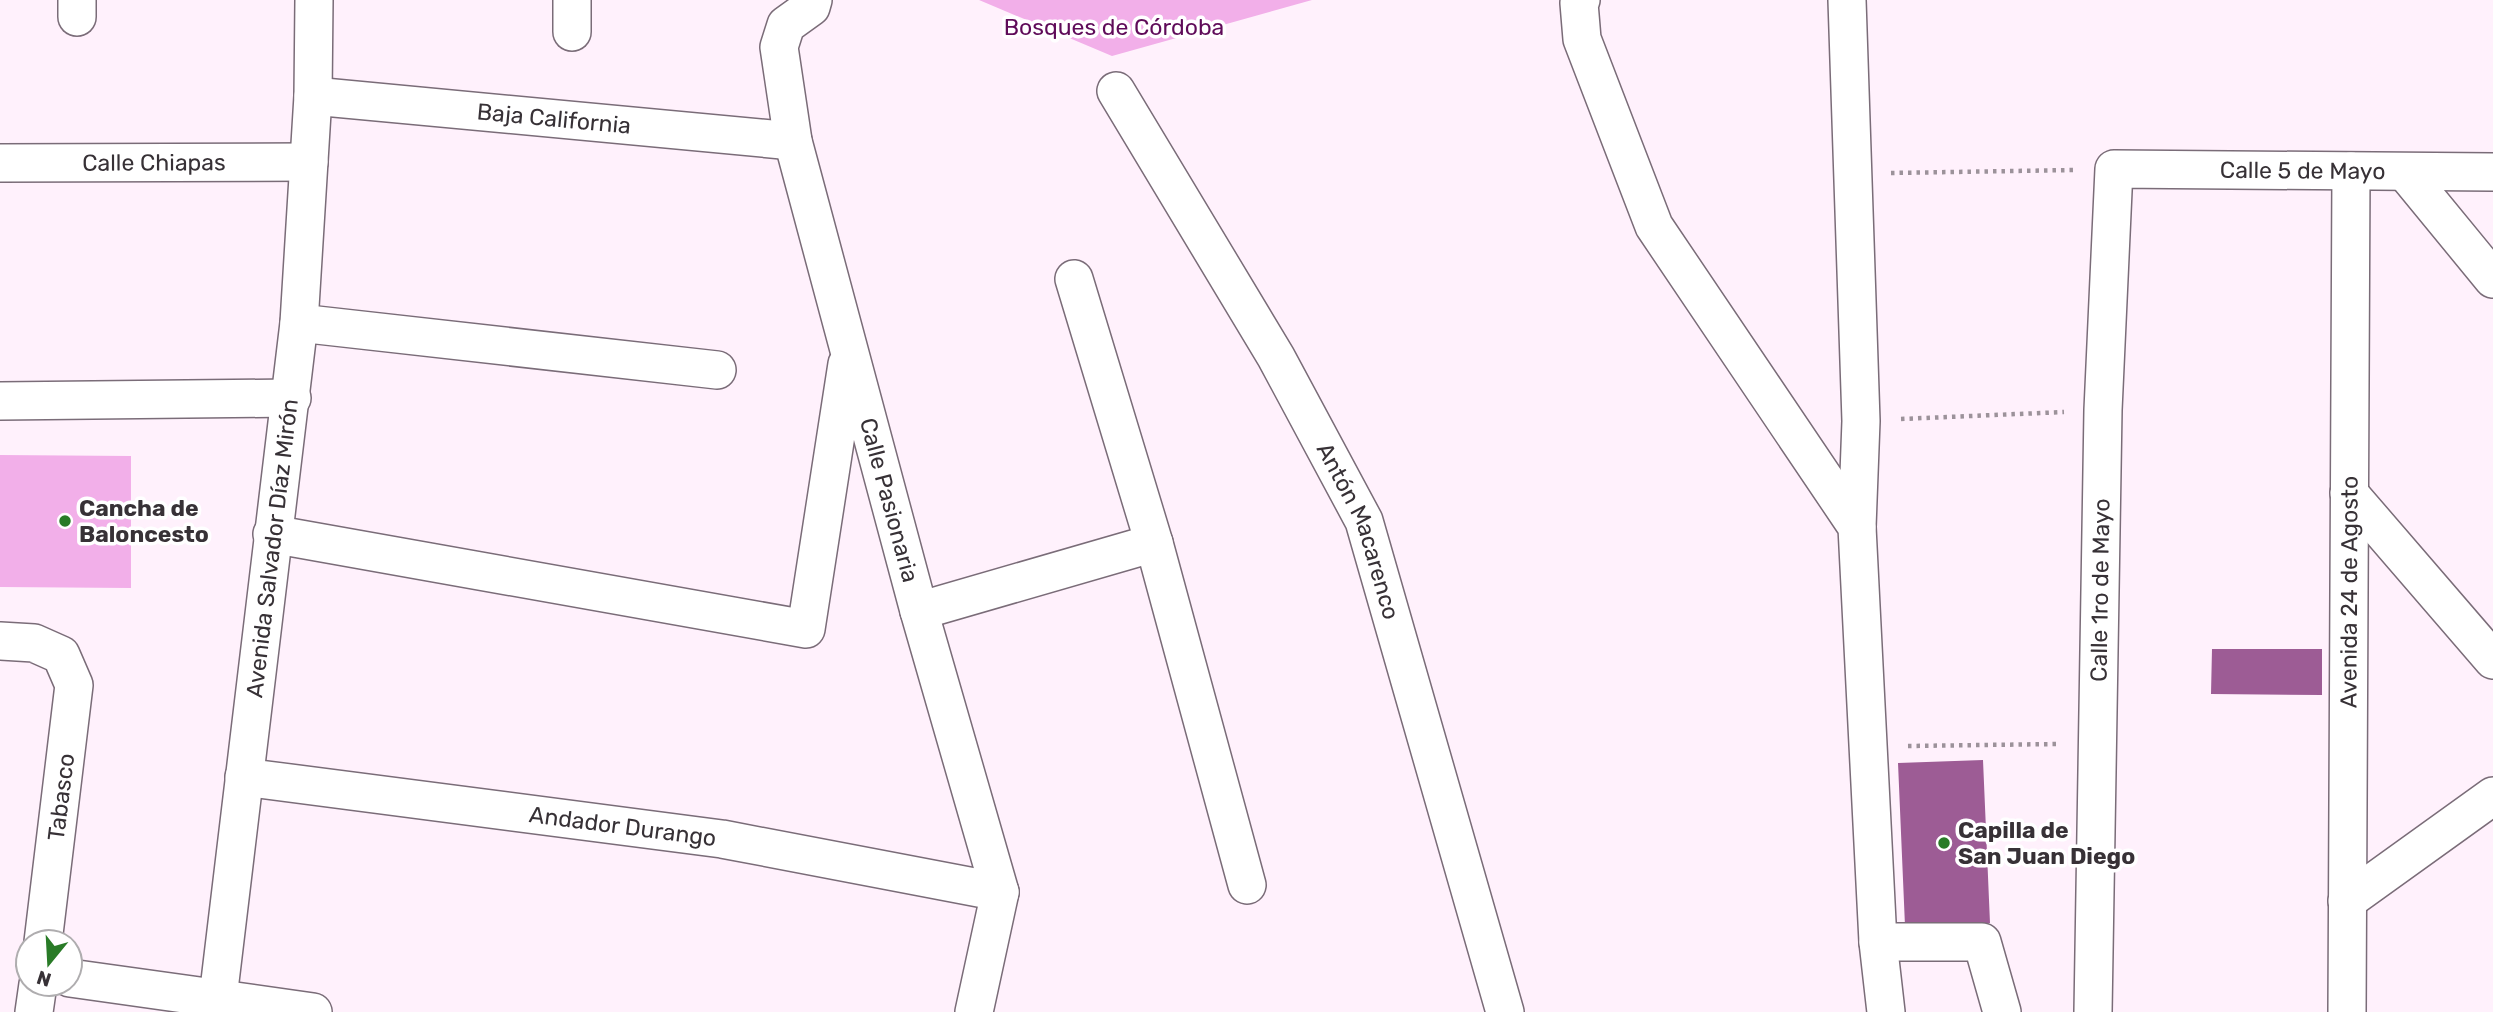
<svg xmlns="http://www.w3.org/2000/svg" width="2493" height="1012" font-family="Rubik,sans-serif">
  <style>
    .green { fill: #f2afe9 }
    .building { fill: #9d5c95 }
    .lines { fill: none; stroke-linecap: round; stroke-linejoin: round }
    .street-casing { stroke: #7a6c78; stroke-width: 40 }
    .path { stroke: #9c929a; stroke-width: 4.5; stroke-dasharray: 3.5 5; stroke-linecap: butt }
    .street { stroke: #fff; stroke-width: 37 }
    .poi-dot { fill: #297b27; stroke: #fff; stroke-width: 2.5 }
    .labels { text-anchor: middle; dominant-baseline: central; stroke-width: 7; stroke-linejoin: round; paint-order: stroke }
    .park-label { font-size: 23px; fill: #5f0b59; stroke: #fff }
    .street-label { font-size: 23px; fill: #373136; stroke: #fff }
    .poi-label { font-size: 23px; font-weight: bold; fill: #373136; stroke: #fff; text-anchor: start }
  </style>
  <rect width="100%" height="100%" fill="#fff1fc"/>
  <path class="green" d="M979 0H1312L1112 56Z
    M0 455 131 456V588L0 587Z"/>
  <path class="building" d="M2212 649H2322V695L2211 694Z
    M1983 760 1990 923 1905 926 1898 763Z"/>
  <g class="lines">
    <g class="street-casing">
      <g id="street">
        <path id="s1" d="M813 0 811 7 786 25 779 47 793 141 919 611 1000 892 974 1012"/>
        <path d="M1581 0 1579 3 1582 39 1654 226 1857 527 1878 942 1886 1012"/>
        <path d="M1847 0 1861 421 1857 527"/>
        <path d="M77 17V0"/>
        <path d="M572 32V0"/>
        <path id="s2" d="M1116 91 1276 357 1364 521 1505 1012"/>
        <path id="s3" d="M313 96 793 141"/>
        <path id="s4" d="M0 163 309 162"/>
        <path d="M2406 173 2493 279"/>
        <path d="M1074 279 1154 543 1247 885"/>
        <path d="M299 323 717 370"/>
        <path d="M0 401 292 398"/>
        <path d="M2349 493 2493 660"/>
        <path d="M272 534 806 629 847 364"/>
        <path d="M919 611 1154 543"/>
        <path d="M0 641 34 643 61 655 74 685 43 942"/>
        <path id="s5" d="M244 777 722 839 1000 892"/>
        <path d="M2347 901 2493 796"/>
        <path d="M1878 942H1982L2002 1012"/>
        <path d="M70 978 313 1012"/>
        <path id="s6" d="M218 998 299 323 313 96 314 0"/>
        <path d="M34 1012 38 984"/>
        <path id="s7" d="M2093 1012 2103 410 2114 169 2493 172"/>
        <path id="s8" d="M2347 1012 2351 171"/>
      </g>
    </g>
    <path class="path" d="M1891 173 2075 170
      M1901 419 2064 412
      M1908 746 2057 744"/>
    <use href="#street" class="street"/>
  </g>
  <g class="poi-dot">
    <circle cx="65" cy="521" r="7"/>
    <circle cx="1944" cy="843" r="7"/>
  </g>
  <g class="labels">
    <g class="park-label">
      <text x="1114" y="27">Bosques de Córdoba</text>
    </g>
    <g class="street-label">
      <text stroke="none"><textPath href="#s3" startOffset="242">Baja California</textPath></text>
      <text stroke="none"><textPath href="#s4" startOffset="154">Calle Chiapas</textPath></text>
      <text stroke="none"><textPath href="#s7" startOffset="1032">Calle 5 de Mayo</textPath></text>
      <text stroke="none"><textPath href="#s1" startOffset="528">Calle Pasionaria</textPath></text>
      <text stroke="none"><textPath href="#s2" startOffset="504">Antón Macarenco</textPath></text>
      <text stroke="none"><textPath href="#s6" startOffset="453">Avenida Salvador Díaz Mirón</textPath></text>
      <text stroke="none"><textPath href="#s7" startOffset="422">Calle 1ro de Mayo</textPath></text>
      <text stroke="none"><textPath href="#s8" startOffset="420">Avenida 24 de Agosto</textPath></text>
      <text transform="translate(61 797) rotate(-83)">Tabasco</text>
      <text stroke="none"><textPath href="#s5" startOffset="382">Andador Durango</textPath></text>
    </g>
    <g class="poi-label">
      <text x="79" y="508">Cancha de<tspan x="79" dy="26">Baloncesto</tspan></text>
      <text x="1958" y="830">Capilla de<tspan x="1958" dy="26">San Juan Diego</tspan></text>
    </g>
  </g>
  <g transform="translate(49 963) rotate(198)"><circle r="33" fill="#ffffff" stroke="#afadaf" stroke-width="2"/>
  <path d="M0-5L12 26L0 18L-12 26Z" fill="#297b27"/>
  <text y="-10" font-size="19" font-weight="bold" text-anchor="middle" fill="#373136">N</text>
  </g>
</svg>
